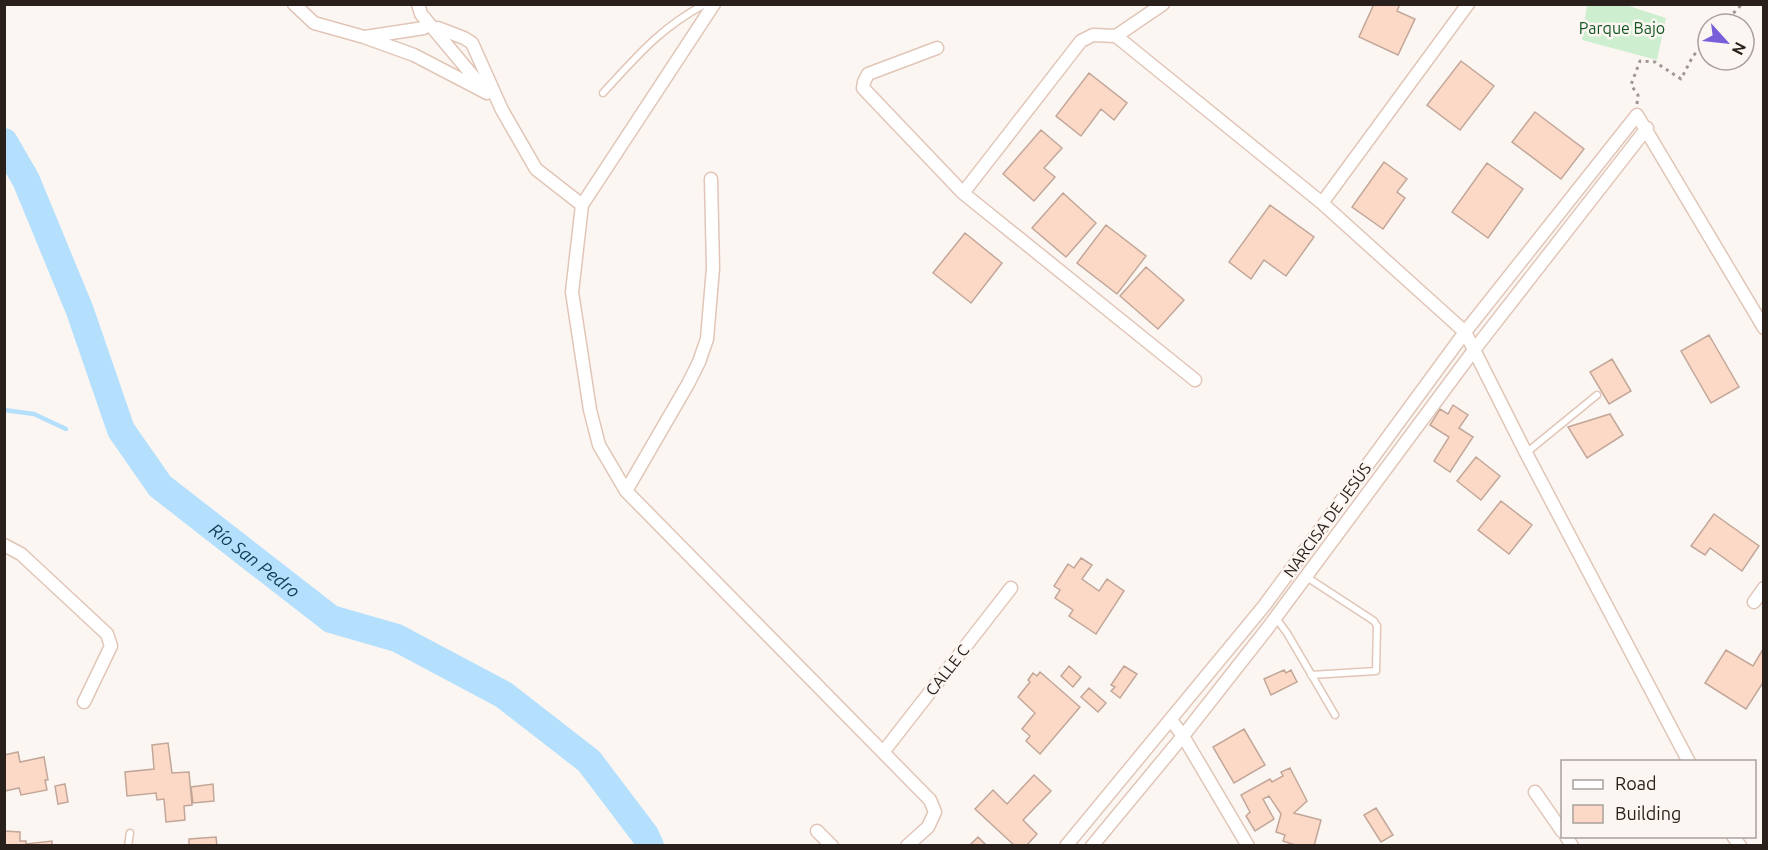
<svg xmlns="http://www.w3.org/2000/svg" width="1768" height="850" font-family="Ubuntu,sans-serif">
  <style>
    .green { fill: #cdefd0 }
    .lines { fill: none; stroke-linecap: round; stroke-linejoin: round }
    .stream { stroke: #b4e0fd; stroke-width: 4.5 }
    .river { stroke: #b4e0fd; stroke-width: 28 }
    .building { fill: #fcd9c7; stroke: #c2a799; stroke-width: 1.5 }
    .lane-casing { stroke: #e1c6b7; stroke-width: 9 }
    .street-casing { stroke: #e1c6b7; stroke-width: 15 }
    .path { stroke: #9e9692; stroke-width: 3; stroke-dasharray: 3 4.5; stroke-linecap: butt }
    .lane { stroke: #fff; stroke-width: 6 }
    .street { stroke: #fff; stroke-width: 12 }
    .labels { text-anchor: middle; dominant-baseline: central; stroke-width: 5; stroke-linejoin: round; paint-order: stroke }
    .park-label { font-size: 16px; fill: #115622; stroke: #fcf6f3 }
    .street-label { font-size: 16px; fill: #2a201b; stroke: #fcf6f3 }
    .water-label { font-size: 18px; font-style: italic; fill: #0f3c54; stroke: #fcf6f3 }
  </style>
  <rect width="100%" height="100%" fill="#fcf6f3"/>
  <path class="green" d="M1587 5H1626L1666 18 1657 60 1582 40Z"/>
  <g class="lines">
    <path class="stream" d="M4 410 34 414 66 429"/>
    <path class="river" id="s1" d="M4 142 26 180 80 311 121 430 160 486 331 619 397 638 504 695 589 761 645 835 650 846"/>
  </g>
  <path class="building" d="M1374 4H1400L1397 11 1415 19 1398 55 1359 37Z
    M1461 61 1494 86 1460 130 1427 105Z
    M1089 73 1127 103 1114 120 1101 109 1081 136 1056 116Z
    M1535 112 1584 149 1561 179 1512 142Z
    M1041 130 1062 148 1044 168 1055 177 1034 201 1003 174Z
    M1384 162 1407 179 1397 192 1405 198 1383 229 1352 207Z
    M1487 163 1523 189 1488 238 1452 212Z
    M1063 193 1096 223 1066 257 1032 228Z
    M1270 205 1314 237 1286 276 1264 260 1251 279 1229 262Z
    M1106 225 1146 256 1117 294 1077 263Z
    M965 233 1002 263 971 303 933 273Z
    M1146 267 1184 300 1158 329 1120 296Z
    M1709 335 1739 387 1711 403 1681 351Z
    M1612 359 1631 391 1609 404 1590 372Z
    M1453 405 1468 415 1459 428 1473 437 1450 472 1434 461 1449 437 1430 425 1440 409 1448 414Z
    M1610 414 1623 435 1587 458 1568 427Z
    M1476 457 1500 476 1481 500 1457 481Z
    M1501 501 1532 525 1509 554 1478 530Z
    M1714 514 1759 546 1742 571 1710 548 1705 555 1691 546Z
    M1081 558 1092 565 1082 579 1099 591 1107 579 1124 591 1096 634 1069 616 1073 610 1055 598 1060 590 1054 586 1068 564 1074 568Z
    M1763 649 1764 681 1746 709 1705 683 1726 650 1753 666Z
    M1069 666 1081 677 1073 687 1061 676Z
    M1124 666 1137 674 1120 698 1111 691 1115 687 1111 685Z
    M1284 670 1286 673 1291 670 1297 682 1271 695 1264 679Z
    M1040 672 1080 707 1040 754 1026 741 1030 736 1022 729 1035 713 1018 697 1030 682 1028 680 1033 673 1037 676Z
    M1089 688 1106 703 1098 712 1081 697Z
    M1244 729 1265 765 1234 783 1213 747Z
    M168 743 172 773 189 772 192 805 184 806 185 820 166 822 164 799 157 800 156 793 127 796 125 772 154 769 152 745Z
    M18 752 20 762 44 757 48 780H45L47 790 21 795 19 788 5 791 4 755Z
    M1290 768 1307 801 1294 813 1321 820 1314 846H1298L1283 841 1285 835 1276 832 1281 814 1269 796 1263 799 1274 819 1255 831 1246 816 1250 812 1241 795 1270 779 1272 782 1283 776 1281 772Z
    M1034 775 1051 791 1023 820 1037 834 1026 846H1015L975 809 993 790 1007 804Z
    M65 784 68 802 58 804 55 786Z
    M213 784 214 801 193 803 191 787Z
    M1376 808 1393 835 1381 842 1364 815Z
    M4 831 20 832V841H26V844L52 841V846H4Z
    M216 837 217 846H189V839Z
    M978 837 987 846H969Z"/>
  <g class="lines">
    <g class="lane-casing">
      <path id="lane" d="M603 93C637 56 660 28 705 4
        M1526 453 1597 395
        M1305 576 1374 621 1377 626 1376 671 1311 675
        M1275 617 1287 633 1335 715
        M128 846 130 833"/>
    </g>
    <g class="street-casing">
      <path id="street" d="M294 4 314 23 364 37 414 55 487 93
        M418 4 421 14 483 88
        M714 4 582 205 572 292 590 410 599 445 626 491 930 800 935 812 928 827 907 846
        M438 28 464 38 472 43 502 110 536 169 582 205
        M1116 36 1163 4
        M365 37 424 28
        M937 48 868 74 864 82 863 88 963 193
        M1322 203 1468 4
        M1195 380 963 193 1081 41 1093 35 1116 36 1322 203 1465 332 1526 453 1689 762
        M626 491 688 384 699 362 707 339 713 268 711 179
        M4 545 21 554 107 634 111 646 84 702
        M1754 602 1764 588
        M1171 720 1183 736 1248 846
        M884 751 1011 588
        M1535 792 1562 831
        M817 831 832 846
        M1566 836 1572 846
        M1733 836 1740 846
        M1066 846 1264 606 1465 332 1637 115 1764 328
        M1092 846 1183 736 1267 629 1474 350 1647 128"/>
    </g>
    <path class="path" d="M1723 24 1742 4
      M1637 104 1638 95 1631 85 1640 61 1655 62 1681 79 1693 56 1708 40"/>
    <use href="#lane" class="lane"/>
    <use href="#street" class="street"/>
  </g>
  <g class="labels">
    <g class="park-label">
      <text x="1622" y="28">Parque Bajo</text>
    </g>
    <g class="street-label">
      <text transform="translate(1327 520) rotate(-54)">NARCISA DE JESÚS</text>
      <text transform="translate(947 670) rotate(-52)">CALLE C</text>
    </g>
    <g class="water-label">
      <text stroke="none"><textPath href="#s1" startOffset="500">Río San Pedro</textPath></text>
    </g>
  </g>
  <rect width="1768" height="850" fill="none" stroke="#2a201b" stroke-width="12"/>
  <rect x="1561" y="760" width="195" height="78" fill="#fcf6f3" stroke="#a8a09d" stroke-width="1.5"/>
  <rect x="1573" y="780" width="30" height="9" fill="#ffffff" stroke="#a8a09d" stroke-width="1.5"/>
  <text x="1615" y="790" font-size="18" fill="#2a201b">Road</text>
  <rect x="1573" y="805" width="30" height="18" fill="#fcd9c7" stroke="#a8a09d" stroke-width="1.5"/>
  <text x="1615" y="820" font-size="18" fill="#2a201b">Building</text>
  <g transform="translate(1726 42) rotate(117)"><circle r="28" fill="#fcf6f3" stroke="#a8a09d" stroke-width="1.5"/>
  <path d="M0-4.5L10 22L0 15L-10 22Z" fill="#775fd9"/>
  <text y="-9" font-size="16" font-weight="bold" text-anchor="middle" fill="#2a201b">N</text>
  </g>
</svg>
